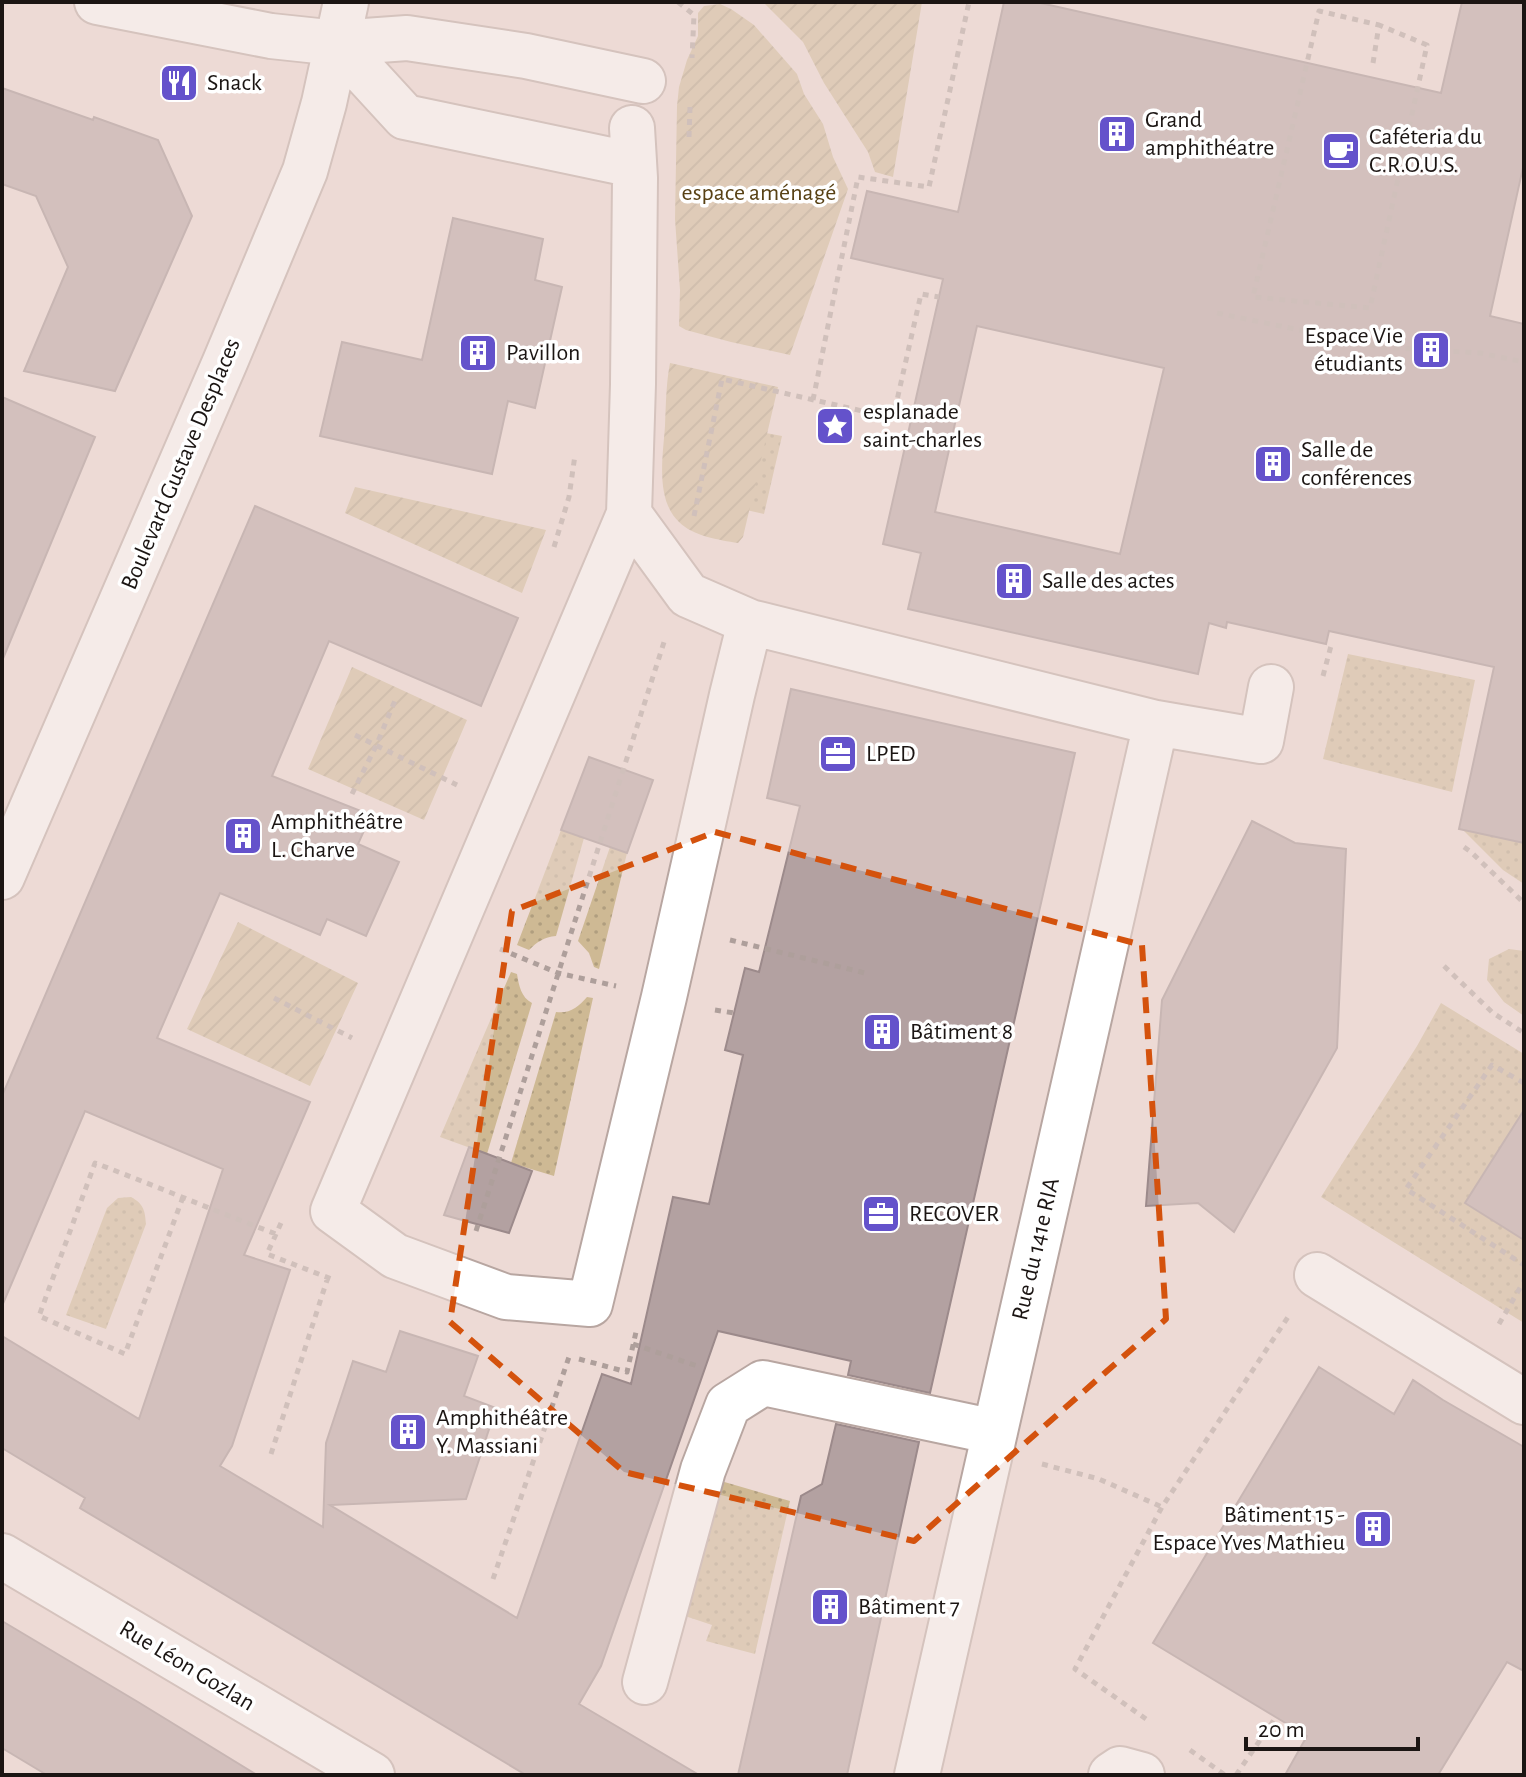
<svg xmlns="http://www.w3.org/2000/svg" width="1526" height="1777" font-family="'Alegreya Sans',sans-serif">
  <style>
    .grass { fill: url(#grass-dots) }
    .garden { fill: url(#garden-furrows) }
    .building { fill: #b3a1a1; stroke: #9c8a8b; stroke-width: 2; fill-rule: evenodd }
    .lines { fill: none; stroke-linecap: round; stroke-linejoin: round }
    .minor-casing { stroke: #b8a6a1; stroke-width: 48 }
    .path { stroke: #ae9f9b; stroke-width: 5; stroke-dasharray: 6 6; stroke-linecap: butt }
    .minor { stroke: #fff; stroke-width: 44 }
    .marked { fill: none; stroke: #d4520d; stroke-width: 6; stroke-dasharray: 16 10; stroke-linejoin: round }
    .labels { text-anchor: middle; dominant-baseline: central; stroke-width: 7; stroke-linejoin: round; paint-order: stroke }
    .poi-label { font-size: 24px; fill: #1b1513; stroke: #fff; text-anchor: start }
    .park-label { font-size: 24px; fill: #584114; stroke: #fff }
    .street-label { font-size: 24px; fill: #1b1513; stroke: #fff }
  </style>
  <defs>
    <pattern id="grass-dots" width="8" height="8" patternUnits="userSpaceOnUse" patternTransform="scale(2)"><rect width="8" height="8" fill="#ceb994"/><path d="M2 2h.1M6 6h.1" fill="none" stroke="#b09e7f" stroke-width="1.8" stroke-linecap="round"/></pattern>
    <pattern id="garden-furrows" width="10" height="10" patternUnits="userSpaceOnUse" patternTransform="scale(2)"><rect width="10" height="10" fill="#ceb994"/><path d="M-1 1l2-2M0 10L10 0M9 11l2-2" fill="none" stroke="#b09e7f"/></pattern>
  </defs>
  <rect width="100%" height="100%" fill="#eddad5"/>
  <path class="grass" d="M760 432 782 436 764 514 742 509Z
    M1348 654 1475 680 1452 792 1323 759Z
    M561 830 584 838 556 936C544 937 537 942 529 950L517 945Z
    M1463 830 1524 843V884L1503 870Z
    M610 847 627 853 599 969 594 967 589 953 578 941Z
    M1509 949 1524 951V1016L1504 1002 1487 980 1489 959Z
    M511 972 517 974C519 986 521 997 532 1003L487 1154 440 1137Z
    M587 997 593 998 554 1176 511 1163 556 1012C570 1014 578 1007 587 997Z
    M1441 1003 1524 1054V1111L1465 1203 1524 1240V1323L1321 1197 1417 1046Z
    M131 1197C144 1204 145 1211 146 1224L106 1329 66 1315 107 1208 118 1198Z
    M721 1481 790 1501 755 1654 706 1641 712 1625 685 1616Z"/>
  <path class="garden" d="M763 2H922L893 177 875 172 868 152 824 83 803 42Z
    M720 4 731 9 754 25 797 74 804 94 823 124 833 157 848 189 790 355 731 342 686 330 679 326 680 290 675 219 677 106 679 87 687 60 698 36V13L704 6Z
    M670 363 778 387 743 537 738 543C719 540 693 536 679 522 655 499 663 456 665 426 666 404 666 384 670 363Z
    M355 487 546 530 522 593 345 513Z
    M352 667 467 720 424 820 308 769Z
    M238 922 358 983 310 1086 187 1029Z"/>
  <path class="building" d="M1004 2H1036L1441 93 1462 2H1524V163L1490 316 1524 324V843L1459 829 1494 667 1329 631 1326 644 1227 622 1226 628 1209 623 1198 674 908 609 921 553 883 544 943 279 851 258 867 191 958 212ZM977 326 1164 368 1120 554 935 512Z
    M2 88 93 120 94 117 158 140 192 216 115 391 24 371 68 267 36 196 2 184Z
    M453 218 543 239 535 280 562 287 535 408 508 401 492 474 320 436 342 342 422 360Z
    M2 397 95 437 2 661Z
    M255 506 518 618 481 706 329 641 272 776 371 815 358 844 399 862 366 936 327 919 320 935 220 893 157 1038 310 1102 244 1255 290 1270 232 1446 220 1466 323 1527 326 1443 353 1361 386 1372 400 1331 478 1356 464 1396 496 1408 466 1499 330 1505 517 1618 602 1374 631 1384 673 1197 709 1204 743 1055 725 1050 745 968 759 972 800 806 767 798 791 689 1075 753 930 1393 848 1375 851 1361 718 1331 601 1666 579 1704 699 1775H526L80 1508 85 1498 2 1448V1336L139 1419 223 1169 85 1111 2 1306V1096Z
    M589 757 653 780 627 853 561 830Z
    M1252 821 1295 843 1346 849 1337 1048 1234 1232 1198 1203 1146 1206 1162 1000Z
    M1524 1110V1240L1465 1203Z
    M469 1147 532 1171 509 1233 444 1215Z
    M1319 1367 1394 1414 1413 1380 1443 1400 1524 1447V1671L1507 1662 1438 1775H1285L1307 1736 1153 1643Z
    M836 1424 919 1442 847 1775H738L801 1496 822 1484Z
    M2 1621 138 1702 257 1775H47L2 1748Z"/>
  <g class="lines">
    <g class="minor-casing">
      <path id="minor" d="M97 2 271 36 337 43 407 38 526 56 643 81
        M337 43 405 117 634 165
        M632 128 635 178 633 384 629 514 688 595 750 622 1156 723 1261 741 1271 687
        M629 514 333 1211 395 1256 506 1297 590 1304 664 997 732 695 750 622
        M2 877 225 362 305 171 324 103 346 2
        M1317 1275 1524 1402
        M2 1556 372 1775
        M645 1682 703 1470 728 1405 763 1383 995 1432
        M917 1775 1156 723
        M1111 1775 1120 1769 1142 1775"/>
    </g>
    <path class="path" d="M678 2 694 15 692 58
      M1373 63 1379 25 1319 11 1253 297 1370 308 1427 45 1379 25
      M689 137 690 107
      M1217 313 1382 347 1480 353 1524 362
      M813 400 858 177 929 187 969 2
      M694 516 722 379 893 418 921 294 939 297
      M554 547 569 497 575 455
      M1323 676 1332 642
      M355 735 457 785
      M352 794 376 746 396 698
      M1464 847 1471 852 1524 903
      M730 940 865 973
      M500 949 558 973 616 986
      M1444 966 1493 1013 1524 1033
      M274 998 352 1038
      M715 1010 734 1013
      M1524 1083 1492 1065 1406 1189 1524 1265
      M183 1197 125 1354 39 1316 95 1163C156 1186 215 1211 276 1234
      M281 1223 267 1254 334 1280
      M476 1231 665 639
      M1499 1324 1524 1281
      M633 1344 697 1366
      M579 1359 627 1372 636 1332
      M271 1454 328 1277
      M1042 1464 1099 1479 1162 1507
      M493 1579 569 1357
      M1146 1719 1075 1669 1162 1507 1288 1317
      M1190 1750 1225 1775
      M1236 1775 1276 1717"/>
    <use href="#minor" class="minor"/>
  </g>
  <path d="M0 0H1526V1777H0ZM715 832 1142 945 1166 1319 914 1541 624 1472 450 1322 512 911Z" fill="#eddad5" fill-opacity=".55" fill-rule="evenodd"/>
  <path class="marked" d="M715 832 1142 945 1166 1319 914 1541 624 1472 450 1322 512 911Z"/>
  <defs>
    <g id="restaurant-square" transform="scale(2)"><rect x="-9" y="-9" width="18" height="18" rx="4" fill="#6452cb" stroke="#fff"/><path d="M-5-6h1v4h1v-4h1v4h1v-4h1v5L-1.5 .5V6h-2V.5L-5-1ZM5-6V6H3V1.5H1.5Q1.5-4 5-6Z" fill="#fff"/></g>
    <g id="building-square" transform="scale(2)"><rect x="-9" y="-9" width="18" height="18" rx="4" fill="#6452cb" stroke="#fff"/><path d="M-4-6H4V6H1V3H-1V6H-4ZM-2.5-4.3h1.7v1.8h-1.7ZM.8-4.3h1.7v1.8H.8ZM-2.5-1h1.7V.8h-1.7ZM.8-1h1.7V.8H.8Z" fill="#fff"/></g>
    <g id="cafe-square" transform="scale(2)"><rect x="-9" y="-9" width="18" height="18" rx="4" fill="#6452cb" stroke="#fff"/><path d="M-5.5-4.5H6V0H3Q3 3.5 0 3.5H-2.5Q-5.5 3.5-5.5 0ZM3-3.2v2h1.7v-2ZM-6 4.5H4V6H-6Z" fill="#fff"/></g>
    <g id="sight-square" transform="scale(2)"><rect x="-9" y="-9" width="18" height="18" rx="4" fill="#6452cb" stroke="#fff"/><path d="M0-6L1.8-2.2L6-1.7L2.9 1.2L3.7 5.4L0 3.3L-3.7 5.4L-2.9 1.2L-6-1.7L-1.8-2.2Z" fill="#fff"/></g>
    <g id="office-square" transform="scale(2)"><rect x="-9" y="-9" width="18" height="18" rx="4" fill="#6452cb" stroke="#fff"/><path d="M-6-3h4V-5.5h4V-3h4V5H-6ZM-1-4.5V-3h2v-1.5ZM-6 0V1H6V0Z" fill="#fff"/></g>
  </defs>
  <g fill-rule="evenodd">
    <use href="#restaurant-square" x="179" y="83"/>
    <use href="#building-square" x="1117" y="134"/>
    <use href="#cafe-square" x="1341" y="151"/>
    <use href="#building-square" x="1431" y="350"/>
    <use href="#building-square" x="478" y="353"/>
    <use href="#sight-square" x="835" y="426"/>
    <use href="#building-square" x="1273" y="464"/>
    <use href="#building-square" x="1014" y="581"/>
    <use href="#office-square" x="838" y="754"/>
    <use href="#building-square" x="243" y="836"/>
    <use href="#building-square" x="882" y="1032"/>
    <use href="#office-square" x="881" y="1214"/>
    <use href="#building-square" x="408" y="1432"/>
    <use href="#building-square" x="1373" y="1529"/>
    <use href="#building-square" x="830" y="1607"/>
  </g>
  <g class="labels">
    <g class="poi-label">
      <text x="207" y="83">Snack</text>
      <text x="1145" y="120">Grand<tspan x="1145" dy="28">amphithéatre</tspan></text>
      <text x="1369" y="137">Caféteria du<tspan x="1369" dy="28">C.R.O.U.S.</tspan></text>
      <text x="1403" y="336" text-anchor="end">Espace Vie<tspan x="1403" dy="28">étudiants</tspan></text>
      <text x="506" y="353">Pavillon</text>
      <text x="863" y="412">esplanade<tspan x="863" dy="28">saint-charles</tspan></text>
      <text x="1301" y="450">Salle de<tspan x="1301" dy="28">conférences</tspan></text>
      <text x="1042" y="581">Salle des actes</text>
      <text x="866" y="754">LPED</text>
      <text x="271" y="822">Amphithéâtre<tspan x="271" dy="28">L. Charve</tspan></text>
      <text x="910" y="1032">Bâtiment 8</text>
      <text x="909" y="1214">RECOVER</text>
      <text x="436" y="1418">Amphithéâtre<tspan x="436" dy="28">Y. Massiani</tspan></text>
      <text x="1345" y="1515" text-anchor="end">Bâtiment 15 -<tspan x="1345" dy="28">Espace Yves Mathieu</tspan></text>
      <text x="858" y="1607">Bâtiment 7</text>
    </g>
    <g class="park-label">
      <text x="759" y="193">espace aménagé</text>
    </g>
    <g class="street-label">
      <text transform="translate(181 464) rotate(-67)">Boulevard Gustave Desplaces</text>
      <text transform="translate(1036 1249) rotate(-77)">Rue du 141e RIA</text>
      <text transform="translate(187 1666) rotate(31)">Rue Léon Gozlan</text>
    </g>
  </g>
  <rect width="1526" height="1777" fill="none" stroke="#1b1513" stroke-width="8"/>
  <path d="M1246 1737v12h172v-12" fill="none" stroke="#1b1513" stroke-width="4"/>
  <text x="1258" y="1737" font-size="24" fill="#1b1513" stroke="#ffffff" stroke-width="6" paint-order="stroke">20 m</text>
</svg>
